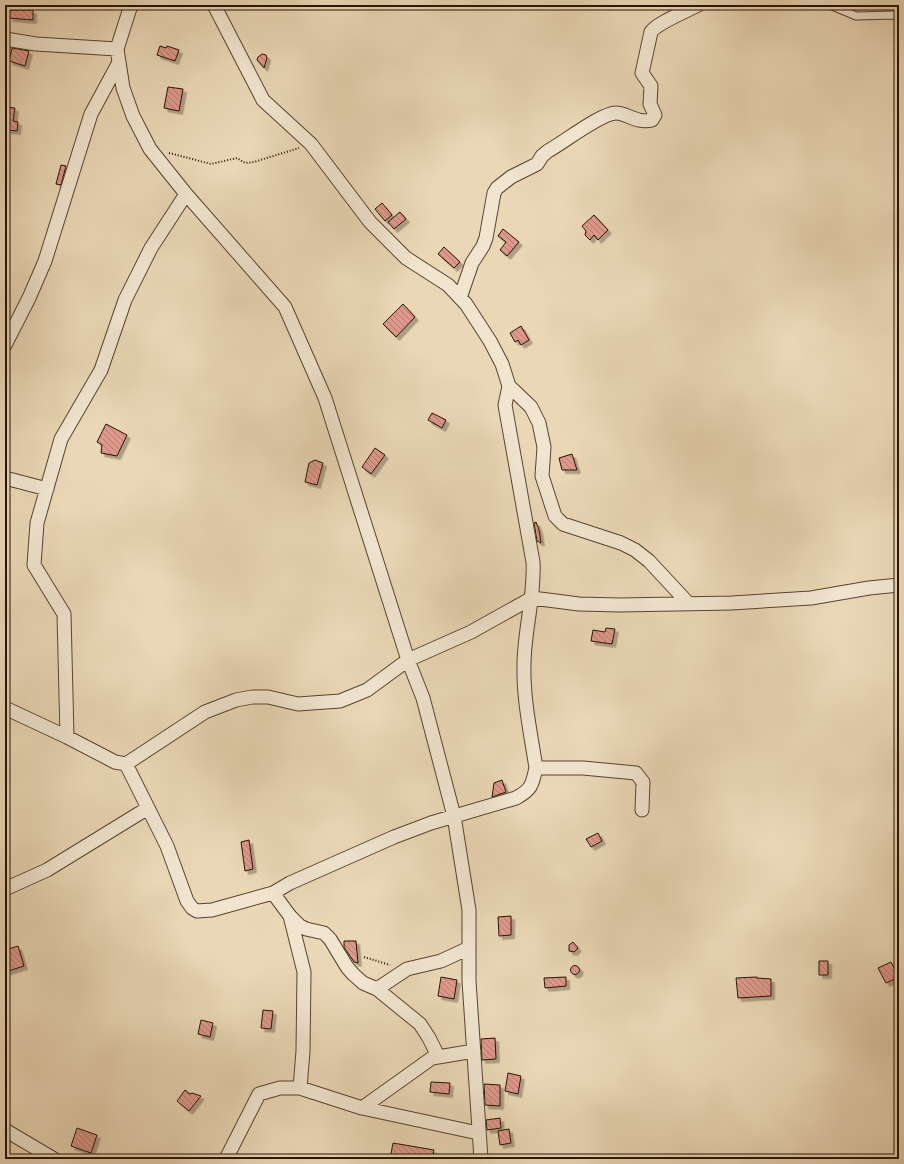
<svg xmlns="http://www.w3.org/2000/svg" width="904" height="1164" font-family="'IM FELL English',serif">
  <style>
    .building { fill: url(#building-back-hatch); stroke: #261200; filter: url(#shadow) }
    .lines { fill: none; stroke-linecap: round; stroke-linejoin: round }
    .service-casing { stroke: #57432e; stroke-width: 9 }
    .minor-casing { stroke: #57432e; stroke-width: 15 }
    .path { stroke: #261200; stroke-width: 2; stroke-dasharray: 1 2; stroke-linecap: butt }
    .service { stroke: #f1e5d0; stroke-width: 7 }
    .minor { stroke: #f1e5d0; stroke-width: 13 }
  </style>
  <defs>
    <pattern id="building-back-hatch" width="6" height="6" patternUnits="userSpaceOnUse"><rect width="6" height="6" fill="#df998c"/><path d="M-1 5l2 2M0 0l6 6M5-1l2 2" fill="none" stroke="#b57b70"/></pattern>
    <filter id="shadow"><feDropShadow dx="3.5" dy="3.5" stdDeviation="0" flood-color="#0004"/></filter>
  </defs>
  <rect width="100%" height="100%" fill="#ead7b6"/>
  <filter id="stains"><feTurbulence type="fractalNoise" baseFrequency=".005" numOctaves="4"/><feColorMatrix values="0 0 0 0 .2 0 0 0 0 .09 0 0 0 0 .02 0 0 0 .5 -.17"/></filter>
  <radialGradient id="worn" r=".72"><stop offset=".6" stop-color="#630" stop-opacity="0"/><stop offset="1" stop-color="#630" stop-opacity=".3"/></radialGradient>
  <path class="building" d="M10 10H33V20L9 18Z
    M160 46 166 48 167 46 179 50 175 61 157 55Z
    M12 48 29 51 25 66 9 61Z
    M262 54 266 55 267 58 264 68 257 60 258 57Z
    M168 87 183 89 179 111 164 108Z
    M5 107 15 108 13 121 18 122 17 131 7 130 8 124 5 123Z
    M61 165 66 166 61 185 56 184Z
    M382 203 392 215 385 221 375 209Z
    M400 212 406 219 394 229 388 222Z
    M594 215 608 230 598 240 594 235 590 240 585 235 586 231 582 226Z
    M503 229 519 242 507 256 500 250 506 242 498 236Z
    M444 247 460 262 454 268 438 254Z
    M403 304 415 317 396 337 383 324Z
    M521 326 529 340 521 345 518 340 515 342 510 333Z
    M432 413 446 420 442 428 428 420Z
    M106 424 127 435 117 456 101 453 102 445 97 442Z
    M375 448 385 455 371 474 362 467Z
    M572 454 577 470H562L559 458Z
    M315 460 323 463 317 485 305 482 309 463Z
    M536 522 539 530 541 543 537 541 534 523Z
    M606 628 615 629 612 644 591 641 593 630 605 632Z
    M502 780 506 792 492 797 494 783Z
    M598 833 602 841 591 847 586 839Z
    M249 840 253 869 245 871 241 842Z
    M511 916V935L499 936 498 917Z
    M344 941H356L358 963 354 962 344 947Z
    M573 942 578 948 574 952 569 951V945Z
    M18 946 24 966 5 972V950Z
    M819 961H828V975H819Z
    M891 962 899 977 886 983 878 968Z
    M570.5 970a4.5 4.5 0 1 1 9 0a4.5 4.5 0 1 1-9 0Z
    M441 977 457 980 454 999 438 996Z
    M566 977V986L545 988 544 978Z
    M757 977V978L771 979V996L738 998 736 978Z
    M263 1010 273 1011 271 1029 261 1028Z
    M201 1020 213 1023 210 1037 198 1034Z
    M495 1038 496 1059 482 1060 481 1039Z
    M508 1073 521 1076 518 1094 505 1091Z
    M431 1082 450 1083 449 1094 430 1092Z
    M484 1084 500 1085V1106L485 1105Z
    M185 1090 190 1094 192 1093 201 1096 189 1111 177 1101Z
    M500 1118 501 1128 487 1130 486 1120Z
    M77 1128 97 1135 91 1153 71 1146Z
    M509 1129 511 1143 500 1145 498 1131Z
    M393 1143 434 1150 432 1159H390Z"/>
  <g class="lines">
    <g class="service-casing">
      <path id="service" d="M830 5 856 16 895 15 899 17"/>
    </g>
    <g class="minor-casing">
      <path id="minor" d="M131 5 117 49 123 88 133 116 150 149 186 194 285 307 325 398 408 660 423 698 454 816 469 910V981L481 1159
        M5 39 36 44 117 49
        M460 298 472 263 483 246 486 238 494 193 497 188 511 177 537 164 542 156 548 151C563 143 601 113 616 113 627 113 637 124 652 120L655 115 650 104 651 86 642 73 651 32C657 23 687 11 698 5
        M5 345 29 298 45 261 91 114 118 64
        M509 386 531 407 539 423 544 447 542 476 555 516 563 524 621 543 635 550 649 561 689 604
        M5 478 47 489
        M5 708 67 737 115 762 126 764 205 712 236 700 252 697H268L298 704 340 701 367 690 408 660 471 632 532 598 579 604 620 605 732 603 811 598 869 588 899 585
        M67 737 64 614 34 565 37 523 61 439 101 370 125 300 151 248 186 194
        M126 764 167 846 187 901 192 908 197 911 212 910 273 893 290 883 394 837 431 823 516 798C532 789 532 785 536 768 531 735 523 699 524 665 524 630 535 597 533 562L505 405 509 386 502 364 490 341 466 304 448 285 406 258 370 222 311 144 263 100 214 5
        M536 768H583L636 773 643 782 642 810
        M5 889 47 870 148 808
        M273 893 290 916 300 926 306 929 324 933 330 939 347 967 353 974 363 983 377 989 420 1024 429 1038 438 1056
        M290 916 304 972 303 1051 300 1088
        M377 989 407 969 441 961 469 948
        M362 1108 478 1133
        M5 1130 54 1159
        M226 1159 259 1094 280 1088H300L362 1108 432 1058 474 1051"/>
    </g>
    <path class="path" d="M169 153 211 164 237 158 245 163 254 162 299 148
      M364 957 390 965"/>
    <use href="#service" class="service"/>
    <use href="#minor" class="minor"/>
  </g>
  <rect width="904" height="1164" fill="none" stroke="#ead7b6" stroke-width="20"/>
  <rect x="6" y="6" width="892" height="1152" fill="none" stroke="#261200" stroke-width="2"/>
  <rect x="10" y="10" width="884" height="1144" fill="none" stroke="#261200"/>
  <rect width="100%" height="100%" filter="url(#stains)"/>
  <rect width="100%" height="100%" fill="url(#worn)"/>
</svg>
